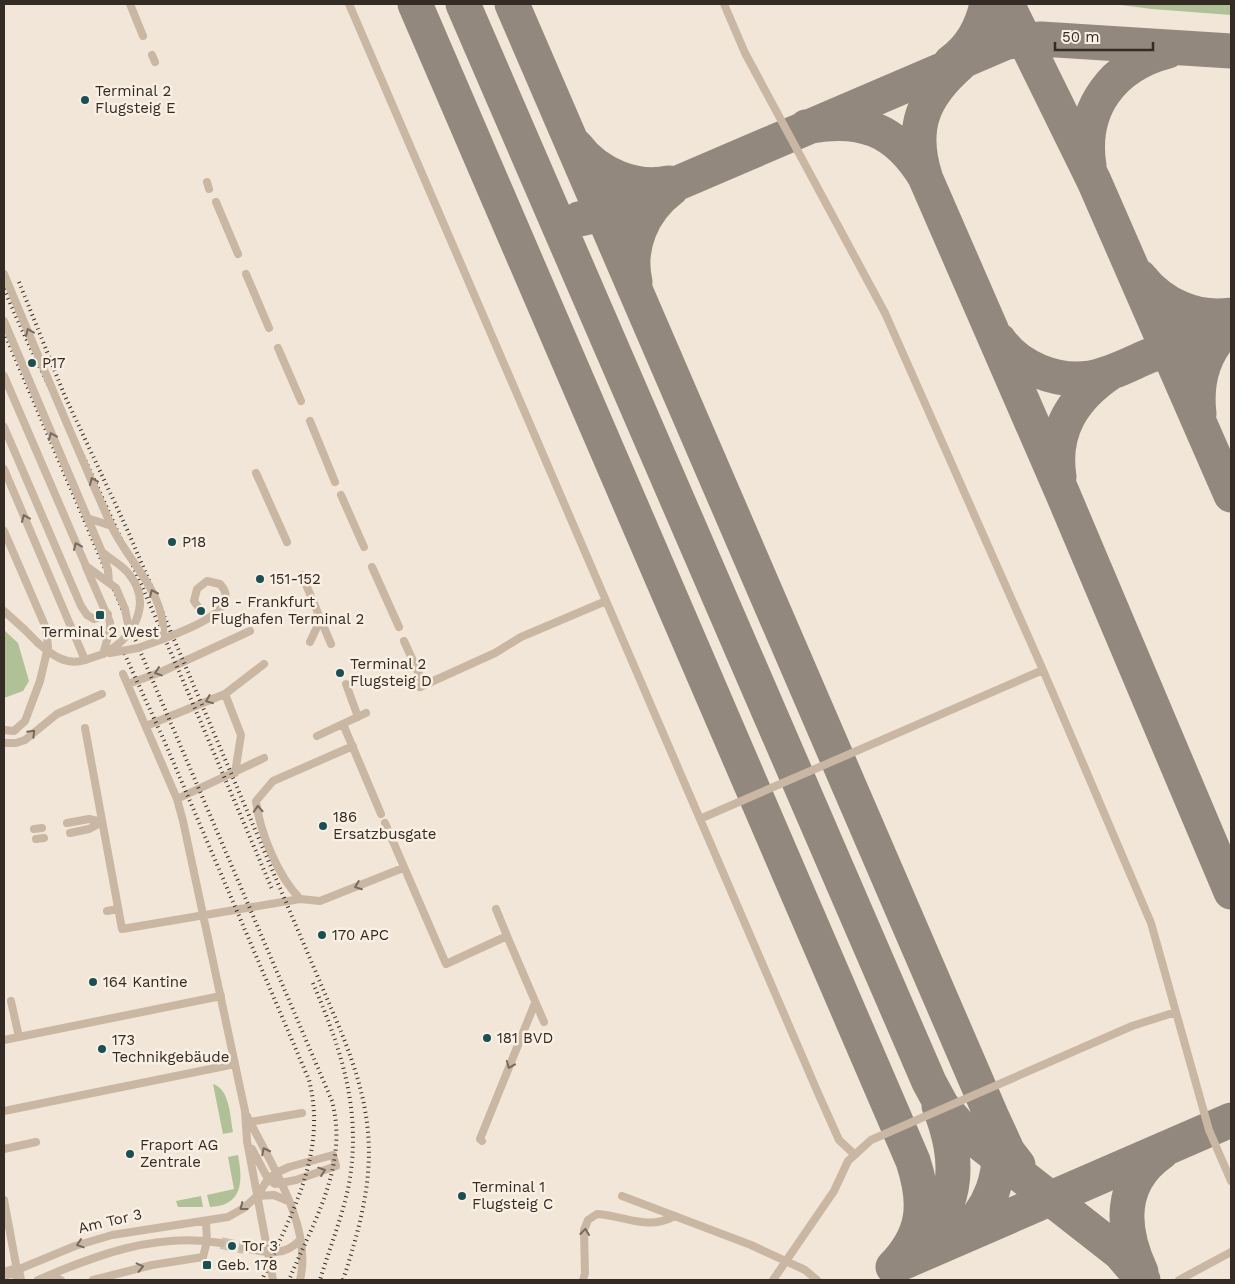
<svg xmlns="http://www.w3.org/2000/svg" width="1235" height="1284" font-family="'Work Sans',sans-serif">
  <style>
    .green { fill: #b0c097 }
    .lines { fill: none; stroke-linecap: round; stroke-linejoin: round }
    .taxiway { stroke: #92887e; stroke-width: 35 }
    .street-tunnel { stroke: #cbc1b3; stroke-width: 12; stroke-dasharray: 12 6; stroke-linecap: butt }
    .lane { stroke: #c9b6a3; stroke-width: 8 }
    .street { stroke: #c9b6a3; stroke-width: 12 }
    .rail { stroke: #342b25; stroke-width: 4; stroke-dasharray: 1 4; stroke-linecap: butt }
    .lane-bridge { stroke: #c9b6a3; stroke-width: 8 }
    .oneway { stroke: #776a5e }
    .poi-dot { fill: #1b4f56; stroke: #f9f0e3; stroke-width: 2 }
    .labels { text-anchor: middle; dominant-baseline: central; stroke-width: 5; stroke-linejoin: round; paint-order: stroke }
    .poi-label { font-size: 15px; fill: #342b25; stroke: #f9f0e3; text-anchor: start }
    .street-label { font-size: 15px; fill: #342b25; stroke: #f9f0e3 }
  </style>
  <rect width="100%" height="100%" fill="#f1e6d7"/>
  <path class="green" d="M1113 4H1231V15L1152 9Z
    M4 630 18 643 29 681 23 691 4 698Z
    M213 1084C230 1089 230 1117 233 1132L223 1134Z
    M238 1155C243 1181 243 1206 210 1207L207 1195 234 1189 228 1157Z
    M201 1196 203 1207H178L176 1201Z"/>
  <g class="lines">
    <path class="taxiway" d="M415 4 913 1161C927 1204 925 1234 893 1267
      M463 4 929 1082 942 1106 962 1129 1120 1253 1143 1280
      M512 4 991 1115 1008 1152 1018 1165
      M1007 4 1094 181 1231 495
      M951 62C971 48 982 27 987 4
      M806 127C860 116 896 129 925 177L1062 492 1231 892
      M576 146C597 174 635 190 669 183
      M1089 166C1080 108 1113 65 1168 51
      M925 176C910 128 923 97 959 65
      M579 219 603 214 650 195 1007 42 1041 39 1231 51
      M1140 277C1162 305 1196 320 1231 315
      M635 282C627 246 643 210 671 189
      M999 340C1018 368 1057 383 1090 378 1109 375 1126 366 1144 358 1173 346 1202 333 1231 320
      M1199 414C1195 380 1205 348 1231 325
      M1059 477C1052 431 1073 398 1110 373
      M961 1233C991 1211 1003 1173 998 1137
      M921 1246C960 1202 960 1158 939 1106
      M895 1266 1231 1120
      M1141 1272C1121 1229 1118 1182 1162 1152"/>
    <path class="street-tunnel" d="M221 1243 244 1248"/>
    <path class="lane" d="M130 4 143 36
      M349 4 818 1093 839 1140 854 1154
      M724 4 745 53 885 313 1043 670 1151 923 1209 1130 1231 1181
      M152 55 155 62
      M207 182 209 189
      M216 202 238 254
      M246 274 269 328
      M278 348 301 401
      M310 421 335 482
      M256 473 287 542
      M341 495 364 547
      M87 518 112 526
      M4 531 46 628 48 647 40 681 25 721 14 731 4 730
      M372 567 399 627
      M302 575 331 644
      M24 629 38 643
      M404 641 424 685
      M310 642 317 627V615
      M138 648 163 639
      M85 660 103 654
      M123 674 177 799 183 821 245 1111 247 1141 273 1280
      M128 684 161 672 250 631
      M346 684 358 717
      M420 687 495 653 521 637 606 601
      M225 694 241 735 235 773
      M343 724 381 814
      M146 726 225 694 264 664
      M85 728 122 929 300 899
      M317 736 366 713
      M4 743H16L25 740 57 714 102 694
      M353 746 273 781 256 801C260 833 278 876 300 899L320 901 403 868
      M177 799 264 758
      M702 818 1043 670
      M67 823 89 819 102 822
      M385 823 446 964 507 936 496 909
      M34 829 42 828
      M70 833 89 829 102 822
      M36 839 44 838
      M107 911 118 909
      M507 936 544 1022
      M11 1001 19 1037
      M4 1040 221 996
      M4 1111 235 1064
      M247 1116C270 1163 313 1226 300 1280
      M250 1122 302 1113
      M482 1141 480 1139 535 1003
      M4 1149 36 1142
      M257 1196 274 1195 288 1201
      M622 1196 751 1245 805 1270 817 1280
      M4 1200 17 1270 75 1246 112 1235 228 1217 244 1208 257 1196 268 1179 276 1173 289 1167 333 1155 336 1166 296 1180 275 1184 268 1179 252 1149
      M244 1248C265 1252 283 1258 300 1240
      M51 1275 61 1280
      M38 1280C96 1255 157 1232 221 1243
      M93 1280 152 1265 203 1257 207 1241 206 1222
      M583 1280 585 1273 584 1230 588 1220 597 1214C627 1216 647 1231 675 1216
      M773 1280 834 1191 848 1161 871 1140 1132 1026 1176 1012
      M1179 1280 1231 1252"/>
    <path class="street" d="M4 1274 17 1270 19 1280"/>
    <path class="rail" d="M19 282 64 394 127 529 337 1022C380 1124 377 1176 343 1280
      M4 289C34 360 71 427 102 497 161 627 216 758 272 889
      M4 332 332 1101C349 1166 313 1222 289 1280
      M4 379 103 607 163 738 309 1080C328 1154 290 1215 262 1280
      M313 983C342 1052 363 1113 348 1189 341 1220 329 1250 320 1280"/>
    <path class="lane-bridge" d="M4 274C39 358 74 442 111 525 129 564 167 593 163 639 180 632 245 611 220 584L207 581 197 589 194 601 201 611
      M4 321 102 552C110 559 122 565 129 574 154 605 132 639 103 654
      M4 376 86 566 116 588 125 609 130 634
      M4 427 81 606 87 615 94 619 108 614
      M4 469 85 660C66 666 52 655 38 643
      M102 552 108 570 109 582
      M86 567 110 622V630L103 654
      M4 611 24 629
      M110 653 138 648"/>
  </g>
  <defs><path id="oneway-chevron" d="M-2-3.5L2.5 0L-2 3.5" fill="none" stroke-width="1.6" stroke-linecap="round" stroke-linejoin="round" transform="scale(1.25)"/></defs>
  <g class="oneway">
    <use href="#oneway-chevron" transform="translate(29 332) rotate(-113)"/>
    <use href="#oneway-chevron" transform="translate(52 436) rotate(-113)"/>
    <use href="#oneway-chevron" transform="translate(93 481) rotate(-113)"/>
    <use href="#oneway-chevron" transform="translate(25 518) rotate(-113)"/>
    <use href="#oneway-chevron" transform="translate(77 546) rotate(-113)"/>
    <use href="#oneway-chevron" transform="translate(153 593) rotate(-114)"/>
    <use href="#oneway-chevron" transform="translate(158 672) rotate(162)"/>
    <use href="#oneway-chevron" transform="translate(209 700) rotate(158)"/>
    <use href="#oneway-chevron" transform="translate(32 733) rotate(-45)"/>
    <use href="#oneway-chevron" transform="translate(258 809) rotate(-93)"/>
    <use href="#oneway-chevron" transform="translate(358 886) rotate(159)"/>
    <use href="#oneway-chevron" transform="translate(510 1065) rotate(112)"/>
    <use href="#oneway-chevron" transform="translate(265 1151) rotate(-117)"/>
    <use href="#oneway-chevron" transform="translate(322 1171) rotate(-19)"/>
    <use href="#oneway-chevron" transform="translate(243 1207) rotate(143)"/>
    <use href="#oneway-chevron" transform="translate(585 1232) rotate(-84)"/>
    <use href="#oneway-chevron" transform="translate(80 1244) rotate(162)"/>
    <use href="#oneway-chevron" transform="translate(140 1267) rotate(-13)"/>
  </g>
  <g class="poi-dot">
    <circle cx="85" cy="100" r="5"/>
    <circle cx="32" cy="363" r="5"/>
    <circle cx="172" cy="542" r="5"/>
    <circle cx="260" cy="579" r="5"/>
    <circle cx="201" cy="611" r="5"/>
    <rect x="95" y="610" width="10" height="10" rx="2.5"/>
    <circle cx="340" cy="673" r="5"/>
    <circle cx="323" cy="826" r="5"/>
    <circle cx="322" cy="935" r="5"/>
    <circle cx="93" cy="982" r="5"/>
    <circle cx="487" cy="1038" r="5"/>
    <circle cx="102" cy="1049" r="5"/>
    <circle cx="130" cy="1154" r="5"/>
    <circle cx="462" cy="1196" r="5"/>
    <circle cx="232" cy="1246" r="5"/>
    <rect x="202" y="1260" width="10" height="10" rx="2.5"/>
  </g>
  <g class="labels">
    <g class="poi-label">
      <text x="95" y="91">Terminal 2<tspan x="95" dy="17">Flugsteig E</tspan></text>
      <text x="42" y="363">P17</text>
      <text x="182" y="542">P18</text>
      <text x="270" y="579">151-152</text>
      <text x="211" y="602">P8 - Frankfurt<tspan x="211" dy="17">Flughafen Terminal 2</tspan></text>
      <text x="100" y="632" text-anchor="middle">Terminal 2 West</text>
      <text x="350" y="664">Terminal 2<tspan x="350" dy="17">Flugsteig D</tspan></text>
      <text x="333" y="817">186<tspan x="333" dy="17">Ersatzbusgate</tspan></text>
      <text x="332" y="935">170 APC</text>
      <text x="103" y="982">164 Kantine</text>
      <text x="497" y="1038">181 BVD</text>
      <text x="112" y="1040">173<tspan x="112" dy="17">Technikgebäude</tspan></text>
      <text x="140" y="1145">Fraport AG<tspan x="140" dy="17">Zentrale</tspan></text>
      <text x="472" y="1187">Terminal 1<tspan x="472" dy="17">Flugsteig C</tspan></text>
      <text x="242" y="1246">Tor 3</text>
      <text x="217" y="1265">Geb. 178</text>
    </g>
    <g class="street-label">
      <text transform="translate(110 1221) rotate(-13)">Am Tor 3</text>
    </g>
  </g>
  <rect width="1235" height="1284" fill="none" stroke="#342b25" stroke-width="10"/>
  <path d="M1055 42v8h98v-8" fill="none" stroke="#342b25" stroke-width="2.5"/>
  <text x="1062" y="42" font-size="15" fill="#342b25" stroke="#f9f0e3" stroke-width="4" paint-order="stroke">50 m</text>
</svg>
